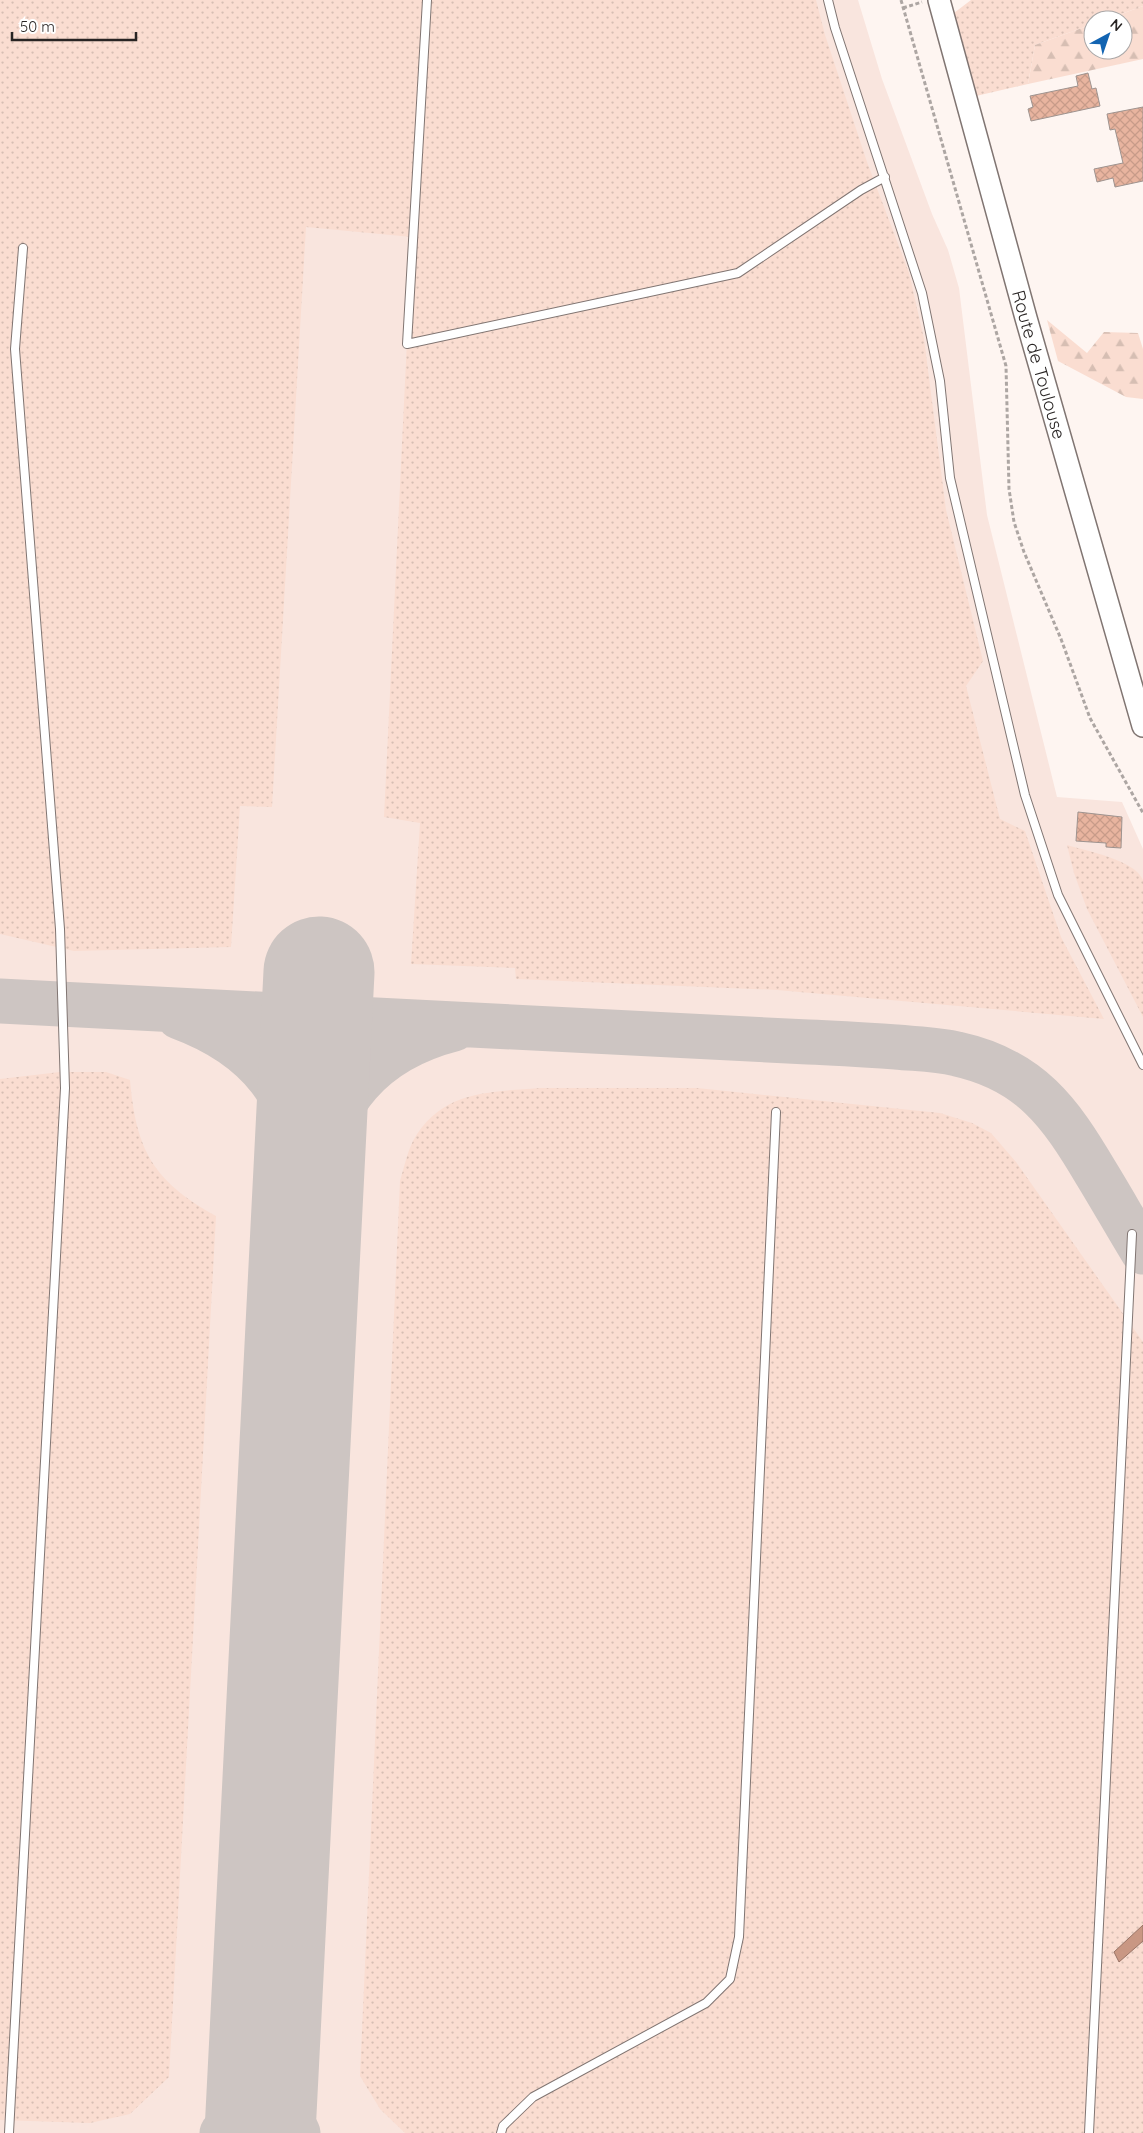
<svg xmlns="http://www.w3.org/2000/svg" width="1143" height="2133" font-family="Quicksand,sans-serif">
  <style>
    .built { fill: #f9e5de }
    .grass { fill: url(#grass-dots) }
    .forest { fill: url(#forest-firs) }
    .water { fill: #c99783; stroke: #997466 }
    .lines { fill: none; stroke-linecap: round; stroke-linejoin: round }
    .taxiway { stroke: #cdc5c2; stroke-width: 45 }
    .runway { stroke: #cdc5c2; stroke-width: 111 }
    .building { fill: url(#building-cross-hatch); stroke: #9e938f }
    .lane-casing { stroke: #807572; stroke-width: 10 }
    .secondary-casing { stroke: #807572; stroke-width: 24 }
    .path { stroke: #ada6a3; stroke-width: 3; stroke-dasharray: 4 2.5; stroke-linecap: butt }
    .lane { stroke: #fff; stroke-width: 8 }
    .secondary { stroke: #fff; stroke-width: 21 }
    .labels { text-anchor: middle; dominant-baseline: central; stroke-width: 4.5; stroke-linejoin: round; paint-order: stroke }
    .street-label { font-size: 18px; fill: #282423; stroke: #fff }
  </style>
  <defs>
    <pattern id="grass-dots" width="8" height="8" patternUnits="userSpaceOnUse" patternTransform="scale(1.25)"><rect width="8" height="8" fill="#faddd1"/><path d="M2 2h.1M6 6h.1" fill="none" stroke="#d6beb3" stroke-width="1.8" stroke-linecap="round"/></pattern>
    <pattern id="forest-firs" width="22" height="20" patternUnits="userSpaceOnUse" patternTransform="scale(1.25)"><rect width="22" height="20" fill="#faddd1"/><path d="M5 1l3.5 6h-7zM16 11l3.5 6h-7z" fill="#d6beb3"/></pattern>
    <pattern id="building-cross-hatch" width="8" height="8" patternUnits="userSpaceOnUse" patternTransform="scale(1.25)"><rect width="8" height="8" fill="#e8b49f"/><path d="M0 0l8 8M0 8l8-8" fill="none" stroke="#c79b89"/></pattern>
  </defs>
  <rect width="100%" height="100%" fill="#fef5f1"/>
  <path class="built" d="M0 0H858L882 79 932 214 948 250 959 288 987 515 1057 797 1122 802 1143 849V2133H0Z"/>
  <path class="grass" d="M0 0H816L825 35 867 162 909 273 924 339 946 510 983 661 966 686 1000 819 1025 831 1061 937 1104 1019 777 990 516 979 515 968 411 964 420 823 384 817 412 237 306 227 272 807 240 806 231 947 74 951 0 934Z
    M971 0H1143V6L1105 20H1093V24L1035 45 1028 84 976 96 954 13Z
    M1067 845C1087 851 1135 860 1143 880V1017L1087 909 1074 873Z
    M60 1072H106L130 1080C136 1150 153 1181 216 1216L169 2077 130 2114 90 2123 0 2120V1079Z
    M540 1088H697L940 1113 972 1123 991 1133 1016 1162 1143 1342V2133H405L380 2109 360 2076 400 1181C404 1168 407 1153 413 1141 441 1090 490 1092 540 1088Z"/>
  <path class="forest" d="M1143 6V59L1028 84 1035 45 1093 24V50H1123V20H1105Z
    M1047 320 1087 353 1104 332 1138 333 1143 349V399L1126 397 1058 361Z"/>
  <path class="water" d="M1143 1925V1941L1119 1962 1114 1952Z"/>
  <g class="lines">
    <path class="taxiway" d="M0 1001 808 1042C837 1043 867 1045 896 1047 916 1049 937 1049 957 1054 1030 1070 1060 1112 1096 1173 1112 1199 1127 1226 1143 1252
      M179 1017C260 1047 296 1097 309 1181
      M309 1181C335 1102 368 1051 454 1029
      M265 2045 275 2087 298 2133
      M222 2133C246 2109 257 2077 265 2045"/>
    <path class="runway" d="M260 2133 319 972"/>
  </g>
  <path class="building" d="M1088 73 1092 89 1096 88 1100 106 1031 121 1028 109 1033 107 1030 96 1078 86 1076 76Z
    M1143 107V181L1115 187 1113 178 1097 182 1094 169 1123 163 1115 129 1110 130 1107 114Z
    M1078 812 1122 817 1121 848 1106 847V843L1076 841Z"/>
  <g class="lines">
    <g class="lane-casing">
      <path id="lane" d="M427 0 407 344 738 273 861 190 885 177
        M828 0 835 28 922 293 940 381 950 478 1025 795 1058 895 1143 1065
        M9 2133 65 1088 60 929 15 349 23 248
        M501 2133 503 2126 533 2097 706 2003 730 1979 739 1937 776 1112
        M1089 2133 1132 1234"/>
    </g>
    <g class="secondary-casing">
      <g id="secondary">
        <path id="s1" d="M939 0 1026 318 1143 726"/>
      </g>
    </g>
    <path class="path" d="M901 0 1006 366 1009 489 1014 522 1024 552 1061 639 1090 718 1143 813
      M903 8 922 2"/>
    <use href="#lane" class="lane"/>
    <use href="#secondary" class="secondary"/>
  </g>
  <g class="labels">
    <g class="street-label">
      <text stroke="none"><textPath href="#s1" startOffset="378">Route de Toulouse</textPath></text>
    </g>
  </g>
  <g transform="translate(1108 35) rotate(40)"><circle r="24" fill="#ffffff" stroke="#a9a7a7"/>
  <path d="M0-4L9 19L0 12L-9 19Z" fill="#1264b2"/>
  <text y="-8" font-size="14" font-weight="bold" text-anchor="middle" fill="#282423">N</text>
  </g>
  <path d="M12 32v8h124v-8" fill="none" stroke="#282423" stroke-width="2.5"/>
  <text x="20" y="32" font-size="15" fill="#282423" stroke="#ffffff" stroke-width="4" paint-order="stroke">50 m</text>
</svg>
